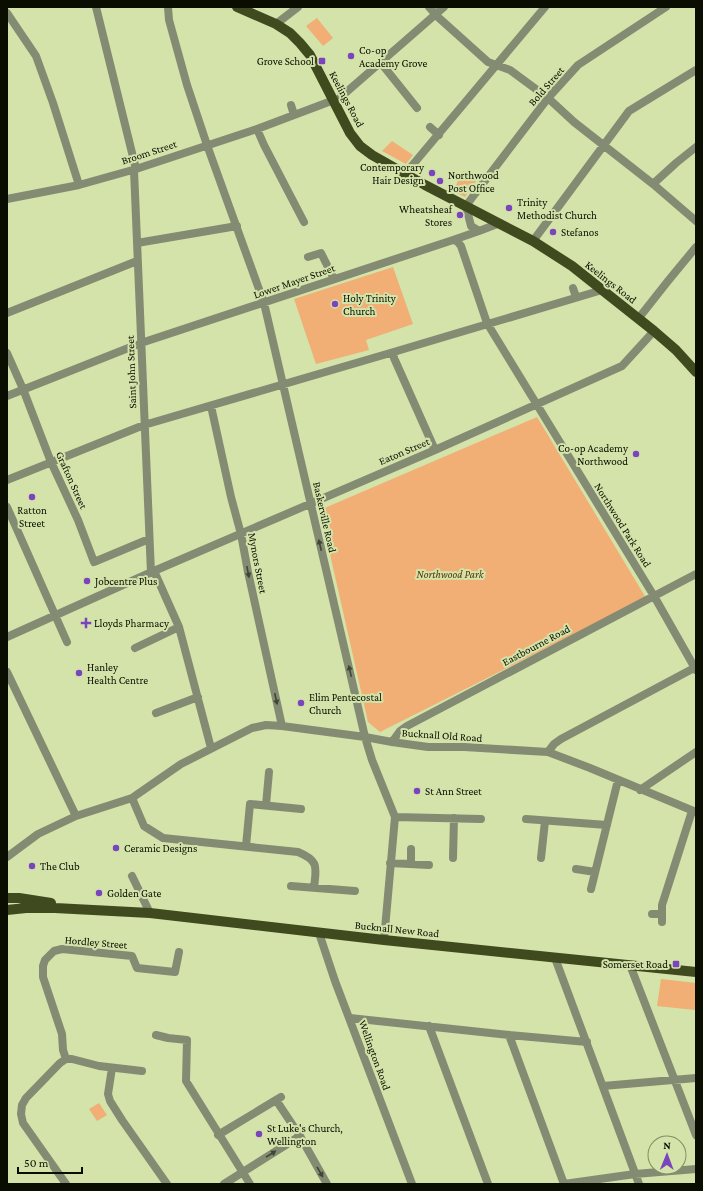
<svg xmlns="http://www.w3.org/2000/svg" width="703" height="1191" font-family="'Crimson Pro',serif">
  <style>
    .green { fill: #f1ae75 }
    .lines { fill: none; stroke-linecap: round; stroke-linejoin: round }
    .street { stroke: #848b73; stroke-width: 8 }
    .primary { stroke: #3f4a1e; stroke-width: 10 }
    .oneway { fill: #404634 }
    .poi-dot { fill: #7a45bc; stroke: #d3e3a9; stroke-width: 1.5 }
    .labels { text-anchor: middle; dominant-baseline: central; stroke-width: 4; stroke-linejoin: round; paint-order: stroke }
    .poi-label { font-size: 11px; fill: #090e00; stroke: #d3e3a9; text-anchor: start }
    .street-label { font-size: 11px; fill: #090e00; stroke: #d3e3a9 }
    .park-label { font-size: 11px; font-style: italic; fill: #5a3104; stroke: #d3e3a9 }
  </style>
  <rect width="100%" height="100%" fill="#d3e3a9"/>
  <path class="green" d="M317 18 333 38 323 46 306 26Z
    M392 141 413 155 406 164 382 151Z
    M463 171 477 180 465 197 453 191Z
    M393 267 413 324 366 340 369 350 316 364 294 299Z
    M537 417 646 598 380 732 368 722 320 510Z
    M661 979 696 983V1011L695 1010 657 1006Z
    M99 1103 107 1115 97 1121 89 1109Z"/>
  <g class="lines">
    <path class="street" d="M96 7 136 169
      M168 7 169 20 187 85 207 145 264 303 365 737 372 760 395 817 384 940
      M429 7 439 18 488 62 510 70 548 98 574 122 653 184 696 221
      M7 13 36 56 53 103 79 185
      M276 24 298 7
      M381 63 417 108
      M335 102 444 7
      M291 105 294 115
      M430 127 439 135
      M257 129 264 145 304 222
      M134 170 151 573
      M405 174 545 7
      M653 184 676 163 696 147
      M7 199 79 185 136 169 257 129 334 100
      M500 223 479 231 471 226 466 206 474 195 548 98 578 65 666 7
      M453 240 479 231
      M533 241 629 111 696 70
      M137 243 237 226
      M308 257 321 253 334 279
      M573 288 576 297
      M7 313 137 261
      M638 319 668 281 696 247
      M7 353 23 389 51 462 78 520 94 562 149 539
      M7 396 141 343 453 240 457 241 461 246 487 323 654 596 696 670
      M211 406 231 497 241 534 248 572 282 726
      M435 450 394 358V353L397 351 602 290
      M7 480 144 425 397 351
      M7 507 67 642
      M154 571 179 627 211 748
      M7 637 154 571 435 450 622 366 654 331
      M135 648 179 627
      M7 672 76 816
      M156 713 198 697
      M392 742 400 731 407 726 696 574
      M548 752 554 744 561 739 696 667
      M640 790 696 752
      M132 798 144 826 163 838 298 852C320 861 316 868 314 888
      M266 805 269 772
      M395 817 481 819
      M526 819 607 825
      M246 846 250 804 301 809
      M7 857 38 834 76 816 132 798 181 764 252 728 266 725 282 726 365 737 392 742 428 747H464L548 752 590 768 696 812
      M453 858 454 818
      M541 858 545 821
      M390 863 429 865
      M411 864V849
      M576 869 595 872
      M132 876 150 913
      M291 886 355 891
      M591 889 618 780
      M652 914H662
      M662 922V905L692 811
      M319 933 335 981 412 1184
      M555 958 639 1184
      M630 965 696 1135
      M350 1018 509 1035 587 1042
      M429 1026 488 1184
      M156 1035 168 1038 187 1040 186 1081 250 1184
      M509 1035 564 1184
      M66 1059 63 1050 62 1034 43 977V966L45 960 54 951 62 949 132 956 137 968 175 972 179 952
      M112 1068 108 1094 110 1101 122 1120 167 1184
      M603 1086 696 1078
      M276 1100 300 1136 327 1184
      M218 1135 281 1097
      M66 1184 23 1123 21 1114 22 1105 26 1098 60 1063 66 1059H72L99 1066 142 1071
      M224 1184 300 1136
      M564 1184 635 1174 696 1169"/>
    <path class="primary" d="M237 7 276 24 290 33 300 43 310 55 350 133 360 146 372 155 425 185 533 241 572 266 654 331 676 350 696 372
      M7 898H19L51 903
      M7 910 26 908H55L150 913 384 940 696 972"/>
  </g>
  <defs><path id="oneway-solid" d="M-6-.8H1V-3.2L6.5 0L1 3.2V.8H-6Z"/></defs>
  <g class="oneway">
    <use href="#oneway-solid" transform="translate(320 545) rotate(-103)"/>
    <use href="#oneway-solid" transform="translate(248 572) rotate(79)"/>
    <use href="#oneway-solid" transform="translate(350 671) rotate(-103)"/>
    <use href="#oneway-solid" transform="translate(276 699) rotate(78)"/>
    <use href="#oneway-solid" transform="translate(271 1154) rotate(-32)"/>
    <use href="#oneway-solid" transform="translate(320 1172) rotate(60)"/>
  </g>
  <g class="poi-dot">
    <circle cx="351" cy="56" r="4"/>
    <rect x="318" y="57" width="8" height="8" rx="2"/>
    <circle cx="432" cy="173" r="4"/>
    <circle cx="440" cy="181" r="4"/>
    <circle cx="509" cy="208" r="4"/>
    <circle cx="460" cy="215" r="4"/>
    <circle cx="553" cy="232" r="4"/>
    <circle cx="335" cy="304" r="4"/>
    <circle cx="636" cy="454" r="4"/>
    <circle cx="32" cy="497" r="4"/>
    <circle cx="87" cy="581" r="4"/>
    <path d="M84 617h4v4h4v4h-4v4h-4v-4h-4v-4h4z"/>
    <circle cx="79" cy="673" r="4"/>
    <circle cx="301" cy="703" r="4"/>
    <circle cx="417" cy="791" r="4"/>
    <circle cx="116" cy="848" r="4"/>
    <circle cx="32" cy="866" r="4"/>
    <circle cx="99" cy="893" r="4"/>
    <rect x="672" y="960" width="8" height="8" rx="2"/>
    <circle cx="259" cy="1134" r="4"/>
  </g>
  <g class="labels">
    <g class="poi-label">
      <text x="359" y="50">Co-op<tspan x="359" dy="13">Academy Grove</tspan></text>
      <text x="314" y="61" text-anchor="end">Grove School</text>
      <text x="424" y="167" text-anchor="end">Contemporary<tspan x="424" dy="13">Hair Design</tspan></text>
      <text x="448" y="175">Northwood<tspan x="448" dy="13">Post Office</tspan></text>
      <text x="517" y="202">Trinity<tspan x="517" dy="13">Methodist Church</tspan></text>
      <text x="452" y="209" text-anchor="end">Wheatsheaf<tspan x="452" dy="13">Stores</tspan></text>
      <text x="561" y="232">Stefanos</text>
      <text x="343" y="298">Holy Trinity<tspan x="343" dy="13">Church</tspan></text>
      <text x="628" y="448" text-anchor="end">Co-op Academy<tspan x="628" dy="13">Northwood</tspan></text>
      <text x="32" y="510" text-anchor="middle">Ratton<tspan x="32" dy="13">Street</tspan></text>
      <text x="95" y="581">Jobcentre Plus</text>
      <text x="94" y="623">Lloyds Pharmacy</text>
      <text x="87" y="667">Hanley<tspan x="87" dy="13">Health Centre</tspan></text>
      <text x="309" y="697">Elim Pentecostal<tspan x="309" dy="13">Church</tspan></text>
      <text x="425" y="791">St Ann Street</text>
      <text x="124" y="848">Ceramic Designs</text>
      <text x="40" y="866">The Club</text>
      <text x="107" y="893">Golden Gate</text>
      <text x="668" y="964" text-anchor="end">Somerset Road</text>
      <text x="267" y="1128">St Luke's Church,<tspan x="267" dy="13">Wellington</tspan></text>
    </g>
    <g class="street-label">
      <text transform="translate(546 86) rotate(-49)">Bold Street</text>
      <text transform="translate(347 99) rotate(62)">Keelings Road</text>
      <text transform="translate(149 152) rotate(-18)">Broom Street</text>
      <text transform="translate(294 281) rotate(-19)">Lower Mayer Street</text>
      <text transform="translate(611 282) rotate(38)">Keelings Road</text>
      <text transform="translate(131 372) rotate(-92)">Saint John Street</text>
      <text transform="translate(404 451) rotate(-23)">Eaton Street</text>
      <text transform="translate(72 480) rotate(66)">Grafton Street</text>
      <text transform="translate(325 517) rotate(77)">Baskerville Road</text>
      <text transform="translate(623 525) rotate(58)">Northwood Park Road</text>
      <text transform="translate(258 563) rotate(79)">Mynors Street</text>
      <text transform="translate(536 645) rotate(-28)">Eastbourne Road</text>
      <text transform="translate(442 735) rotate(4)">Bucknall Old Road</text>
      <text transform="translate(397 929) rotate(6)">Bucknall New Road</text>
      <text transform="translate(96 942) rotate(5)">Hordley Street</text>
      <text transform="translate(375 1055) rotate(70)">Wellington Road</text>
    </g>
    <g class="park-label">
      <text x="450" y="574">Northwood Park</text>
    </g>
  </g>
  <rect width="703" height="1191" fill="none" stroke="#090e00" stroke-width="16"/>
  <g transform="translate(667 1155) rotate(1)"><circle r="19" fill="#d3e3a9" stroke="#828e65"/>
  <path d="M0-3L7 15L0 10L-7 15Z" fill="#7a45bc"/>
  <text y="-6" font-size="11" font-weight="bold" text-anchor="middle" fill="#090e00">N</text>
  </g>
  <path d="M18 1167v6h64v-6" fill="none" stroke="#090e00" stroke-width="2"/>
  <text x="24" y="1167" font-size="12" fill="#090e00" stroke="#d3e3a9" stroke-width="3" paint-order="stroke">50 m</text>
</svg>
